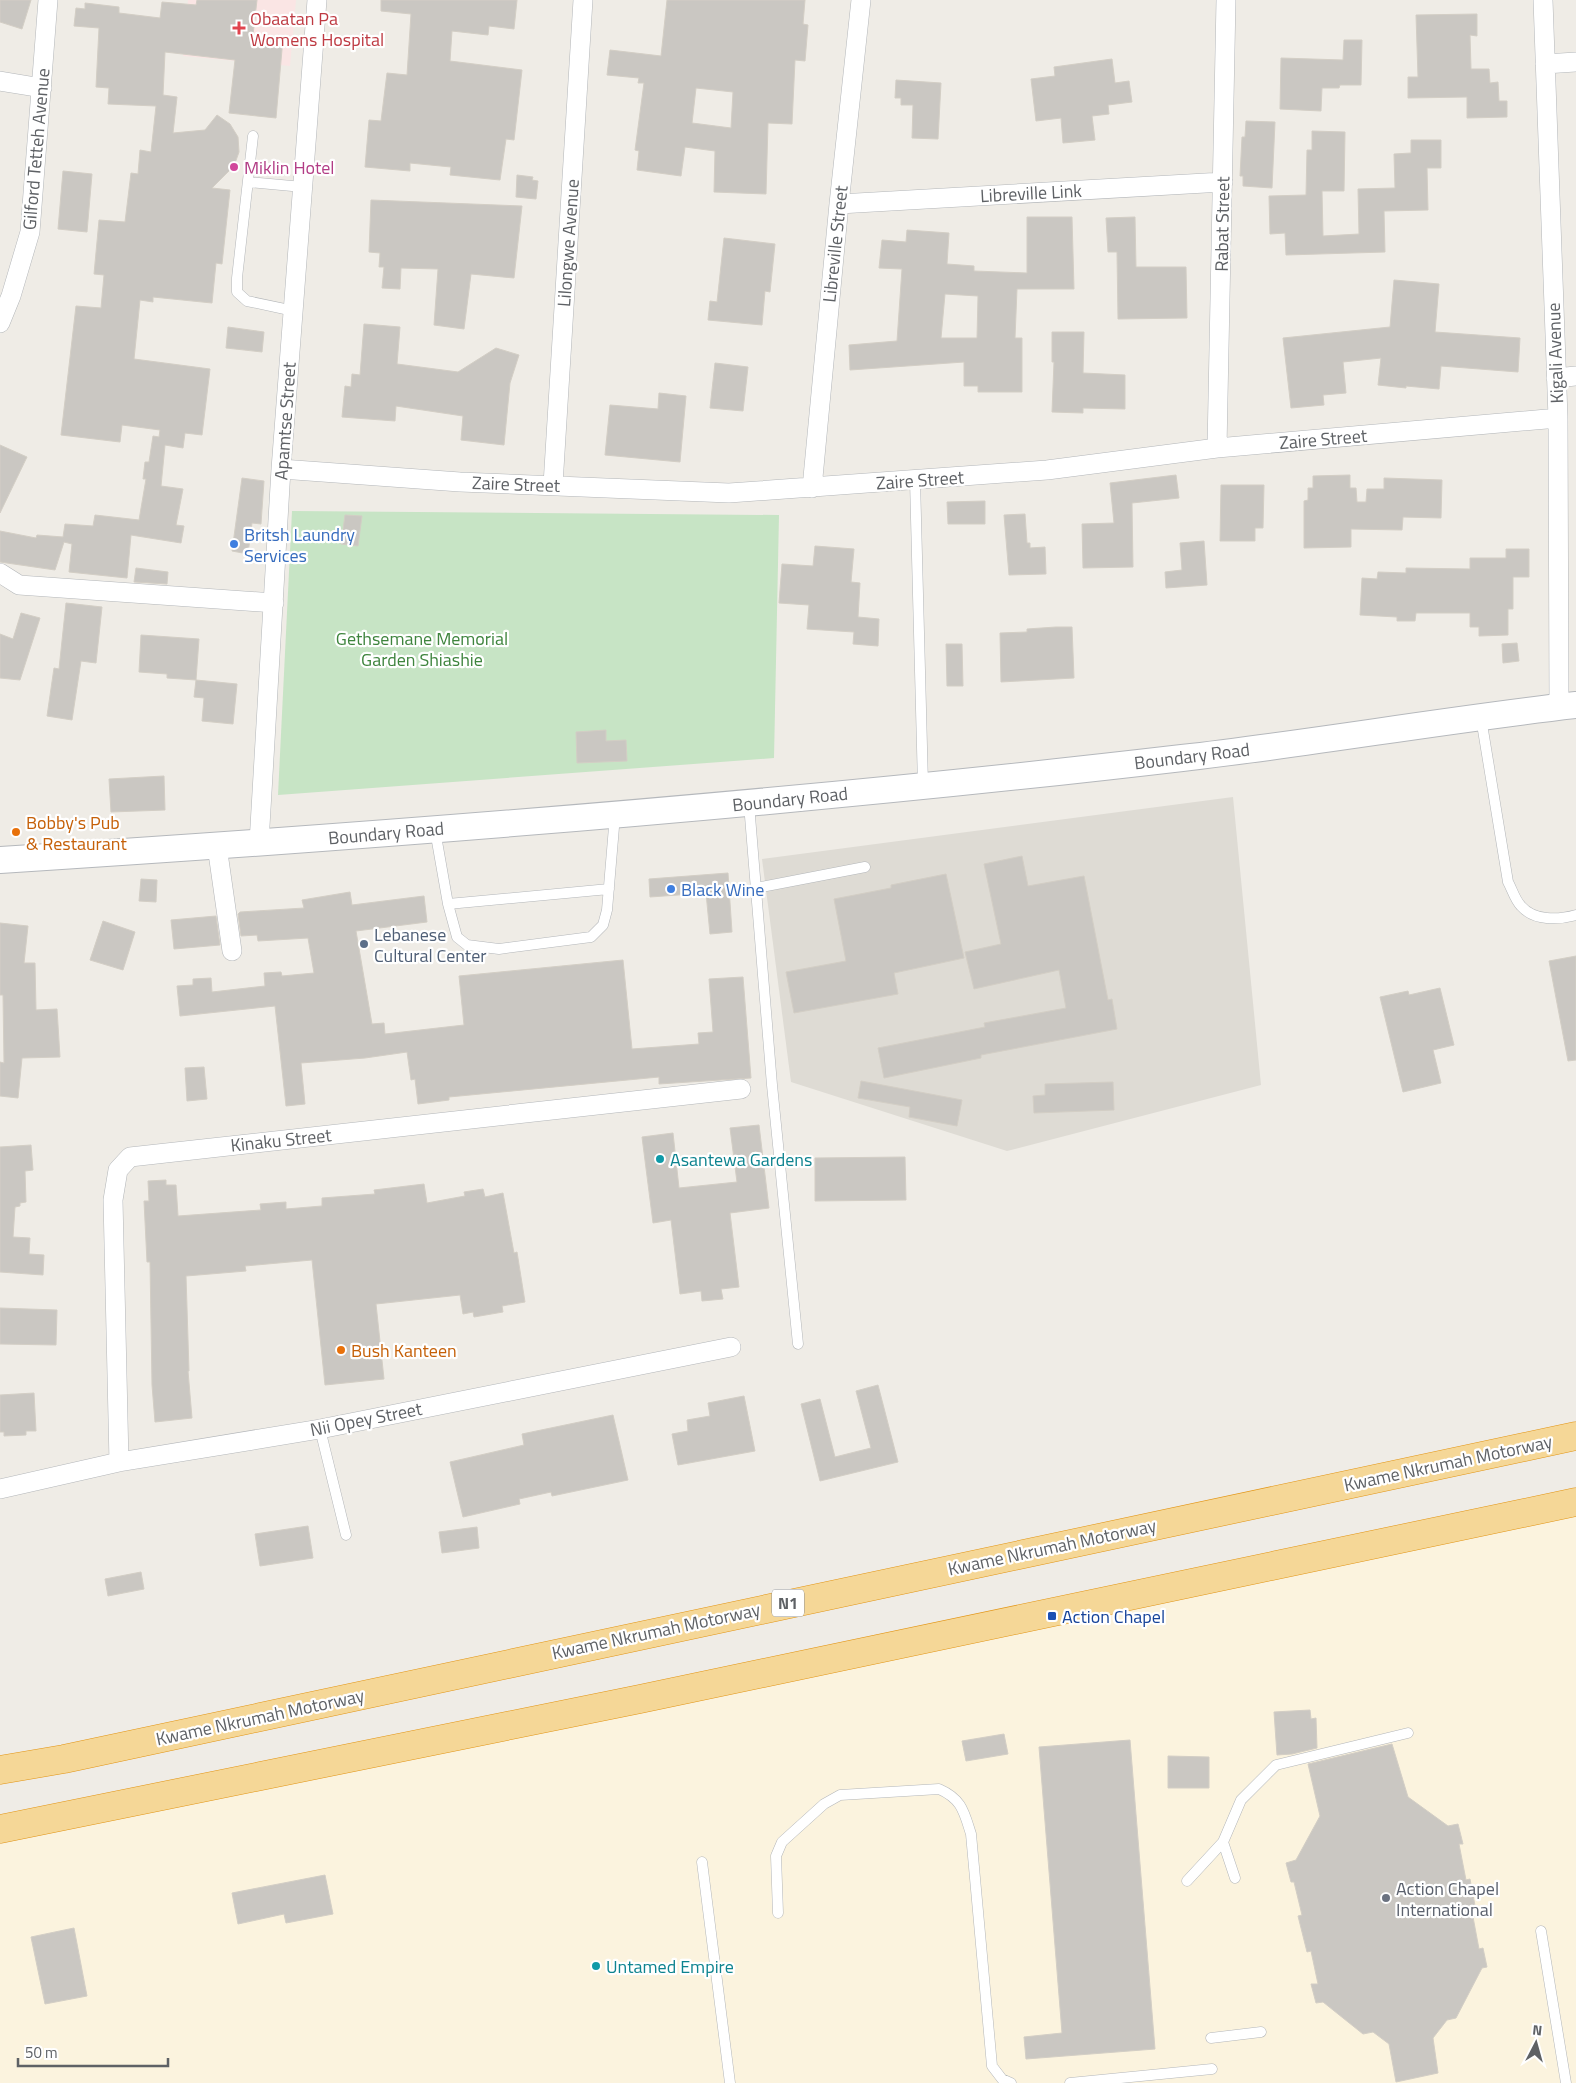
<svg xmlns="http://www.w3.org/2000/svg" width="1576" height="2083" font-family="'Titillium Web',sans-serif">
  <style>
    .commercial { fill: #fbf3de }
    .education { fill: #dedbd4 }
    .medical { fill: #fae5e4 }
    .green { fill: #c7e4c5 }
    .building { fill: #cac7c2; stroke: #d3cec5; fill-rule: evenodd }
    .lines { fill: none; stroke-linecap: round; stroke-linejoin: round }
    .lane-casing { stroke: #b3b6b9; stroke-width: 11 }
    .street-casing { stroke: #b3b6b9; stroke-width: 20 }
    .secondary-casing { stroke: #b5b8bc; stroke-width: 28 }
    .highway-casing { stroke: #e29413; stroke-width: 29 }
    .lane { stroke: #fff; stroke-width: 10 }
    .street { stroke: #fff; stroke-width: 19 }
    .secondary { stroke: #fff; stroke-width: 26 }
    .highway { stroke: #f5d797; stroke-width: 28 }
    .health-dot { fill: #e0444e; stroke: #fff; stroke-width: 2 }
    .hotel-dot { fill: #d1479c; stroke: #fff; stroke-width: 2 }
    .shop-dot { fill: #3f7fe0; stroke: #fff; stroke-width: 2 }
    .food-dot { fill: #e8710a; stroke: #fff; stroke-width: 2 }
    .service-dot { fill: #5c6f8a; stroke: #fff; stroke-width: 2 }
    .culture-dot { fill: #0f9aa8; stroke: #fff; stroke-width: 2 }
    .transit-dot { fill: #1a4fb4; stroke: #fff; stroke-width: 2 }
    .worship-dot { fill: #6b7280; stroke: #fff; stroke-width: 2 }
    .labels { text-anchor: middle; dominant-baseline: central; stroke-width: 4.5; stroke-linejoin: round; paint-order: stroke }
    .shield { fill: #fff; stroke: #8e9093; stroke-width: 1 }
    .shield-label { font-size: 16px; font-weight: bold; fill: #5e6165 }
    .health-label { font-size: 18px; fill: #be3a42; stroke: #fff; text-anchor: start }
    .street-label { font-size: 18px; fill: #5e6165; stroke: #fff }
    .hotel-label { font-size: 18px; fill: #b23c85; stroke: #fff; text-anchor: start }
    .shop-label { font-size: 18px; fill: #366cbe; stroke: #fff; text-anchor: start }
    .park-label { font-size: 18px; fill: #3e843d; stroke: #fff }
    .food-label { font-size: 18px; fill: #c56008; stroke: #fff; text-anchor: start }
    .service-label { font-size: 18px; fill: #4e5e75; stroke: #fff; text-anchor: start }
    .culture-label { font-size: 18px; fill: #0d838f; stroke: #fff; text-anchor: start }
    .transit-label { font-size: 18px; fill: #164399; stroke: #fff; text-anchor: start }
    .worship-label { font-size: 18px; fill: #5b616d; stroke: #fff; text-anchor: start }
  </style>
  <rect width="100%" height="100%" fill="#efece6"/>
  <path class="commercial" d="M1576 1513V2083H0V1844L298 1780 1147 1607Z"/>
  <path class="education" d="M1233 797 1261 1085 1007 1151 791 1082 762 859Z"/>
  <path class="medical" d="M188 0H296L290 66 183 56Z"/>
  <path class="green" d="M292 511 779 515 774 758 278 795Z"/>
  <path class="building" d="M0 0H31L22 29 0 22Z
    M197 0H257L253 35 283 38 276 118 229 113 235 60 165 52 163 95 177 97 173 133 205 130 217 115 230 124 238 137 239 152 234 166 212 188 230 190 222 264 216 263 212 303 153 297V302L140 300 134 359 210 369 202 435 185 433 183 448 165 445 161 486 183 489 176 525 184 526 181 543 131 535 127 578 69 572 72 544 64 542 55 570 0 562V531L36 538 37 535 63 537 65 524 93 526 95 515 139 520 146 479H143L145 462H149L153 436 159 437 160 430 122 425 120 442 61 435 76 306 101 308 104 275 94 274 99 220 125 222 131 173 138 174 140 150 151 152 156 106 108 104 109 88 96 87 99 28 74 26 76 8 85 9V3L119 7V13L160 18 162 2 196 5Z
    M381 0H517L514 29 489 26 488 35 452 31 450 61 522 70 514 140 506 139 500 180 450 175 451 167 410 163V171L365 167 369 120 381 121 387 73 407 75 411 14 381 11Z
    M667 0H805L803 24 808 25 805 61 795 60 792 124 768 123 766 194 714 192 715 151 685 147 681 176 637 170 639 151 635 150 644 83H638L639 78 607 75 610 50 661 56ZM696 88 733 92 731 128 692 123Z
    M1477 14V36L1470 35 1471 69H1489L1490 83 1498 82 1499 101H1507V117L1467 118V97L1408 98V77H1418L1416 15Z
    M1344 40H1362L1361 85H1340L1339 88H1322L1321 111 1280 109 1281 58 1343 60Z
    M1112 59 1115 83 1129 81 1132 102 1108 105 1109 114 1092 116 1095 140 1063 143 1061 118 1036 121 1031 79 1055 76 1054 67Z
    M896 80 941 83 938 139 912 138 913 105H901V98H895Z
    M1246 121 1275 122 1272 188 1243 186V176H1240L1242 137H1245Z
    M1312 131 1345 132 1344 191H1322L1323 236 1359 234 1358 189 1395 188 1394 154 1411 153V140H1441V168H1427L1428 210 1384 211 1385 252 1286 255 1285 233 1270 234 1269 196 1306 195 1307 150H1312Z
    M63 171 92 174 87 232 58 229Z
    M517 175 533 177 532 180 538 181 536 199 516 197Z
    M371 200 522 206 514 278 471 274 464 329 434 325 438 269 401 268 400 289 382 288 384 267H379L380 253 369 252Z
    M1027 217H1072L1074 289H1017L1015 338H1022V392H978V386H964V362L850 370 849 345 897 341 902 269 879 268 882 240 906 242 907 230 949 233 947 264 974 266V271L1027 273ZM945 294 978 296 977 338H941Z
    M1135 217 1136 267H1186L1187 318 1118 319 1117 252H1108L1106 218Z
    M724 238 775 244 770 292 765 291 762 325 708 320 710 301 717 302Z
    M1394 280 1439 284 1435 332 1520 338 1518 372 1441 366 1439 389 1406 386V388L1378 385 1381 358 1343 362 1346 393 1323 395 1324 405 1291 408 1283 338 1390 327Z
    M364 324 400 327 397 364 458 372 496 348 519 355 510 383 504 445 461 440 463 416 396 406 395 421 342 417 345 386 351 387 352 374 360 375Z
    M228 327 264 332 262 352 226 348Z
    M1052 332H1084L1083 373 1125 375V409L1083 408V413L1052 412 1054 362H1052Z
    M715 363 748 367 743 411 710 408Z
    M659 393 686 396 680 462 605 455 610 405 658 409Z
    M0 445 27 457 0 513Z
    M1176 475 1179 498 1132 503 1133 567 1083 568 1082 524 1114 523 1110 483Z
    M1350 475V488H1356L1357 502H1366L1367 489H1384V478L1442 480 1441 518 1403 517 1402 530 1351 529V547L1304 548V501L1308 500V488H1313V476Z
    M242 478 264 481 261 524 252 523 248 554 232 551Z
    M1221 485H1264L1263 528H1255V541H1220Z
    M985 501V524H948L947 502Z
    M1025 514 1027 543H1030V548L1045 547 1046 574 1009 575 1004 515Z
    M345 515 362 516 358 546 341 544Z
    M1204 541 1207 585 1166 588 1165 572 1182 570 1180 543Z
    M815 546 854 549 851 582 860 583 858 617 879 619 878 646 853 644 854 632 807 629 809 605 779 603 782 564 813 566Z
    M1506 549H1529V577H1513V609H1508V635L1479 636V627H1470V613H1416L1415 621H1397V617L1360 615 1362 578 1377 579 1378 572 1406 573V568L1470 569V558H1506Z
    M136 568 168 572 167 584 134 582Z
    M66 603 102 607 96 663 81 661 72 720 47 716 54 668 59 669Z
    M21 613 40 618 20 680 0 678V634L13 639Z
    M1056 627H1072L1074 678 1001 682 1000 633 1027 632V629Z
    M141 635 199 639 196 680 167 678V674L139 672Z
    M1517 643 1519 661 1503 663 1502 644Z
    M946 644H962L963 686H947Z
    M196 680 237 684 233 724 202 721 204 698 194 697Z
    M606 730V741L626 740 627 761 577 763 576 732Z
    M164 776 165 810 111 812 109 779Z
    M1022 856 1028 886 1084 876 1108 1000 1112 999 1117 1029 981 1055V1058L884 1078 878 1048 985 1027 984 1023 1066 1008 1059 970 974 989 965 952 1001 944 984 864Z
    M728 873 732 932 710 934 706 893 650 897 649 879Z
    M946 874 964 958 894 973 898 994 794 1013 786 972 846 961 834 899 891 888V885Z
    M141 879 157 880 156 902 139 901Z
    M350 892 352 905 424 896 427 922 356 931 372 1024 384 1023 385 1034 464 1025 459 976 623 960 632 1049 699 1044 698 1033 713 1032 709 979 743 977 751 1078 659 1084V1077L449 1097V1100L418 1104 415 1079 411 1080 407 1052 365 1058 301 1063 305 1104 286 1106 275 1006 180 1016 177 986 193 985V979L211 978 212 992 265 986 264 973 281 972 282 976 314 973 308 938 258 941 257 935 241 936 238 914 240 912 304 908 302 900Z
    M216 916 220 945 174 949 171 920Z
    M103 921 135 932 123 970 90 960Z
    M0 923 28 926 24 963H35L36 1010 57 1009 60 1057 22 1058 18 1098 0 1096V1062L4 1063 3 995H0Z
    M1576 956V1060L1568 1061 1549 961Z
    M1440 988 1454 1045 1433 1050 1441 1083 1403 1092 1380 997 1408 991 1409 995Z
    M204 1067 207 1099 187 1101 185 1068Z
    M861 1081 962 1100 957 1126 909 1117 910 1107 858 1098Z
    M1113 1082 1114 1110 1034 1113 1033 1096 1045 1095V1084Z
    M759 1125 769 1208 730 1213 739 1287 721 1289 723 1299 702 1301 701 1291 680 1294 671 1220 653 1223 642 1137 673 1133 679 1188 737 1182 730 1128Z
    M31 1145 33 1170 25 1171 26 1202 20 1203V1206L15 1207 13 1237 30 1238 29 1254 44 1255 43 1275 0 1272V1147Z
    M905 1157 906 1200 815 1201V1158Z
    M166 1180V1185H176L178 1216 261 1210 260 1204 286 1202V1209L322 1206V1198L375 1194 374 1190 424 1184 427 1203 465 1196 464 1192 483 1189 485 1197 503 1193 514 1253 517 1252 525 1302 502 1306 503 1312 474 1317 473 1312 463 1314 460 1295 376 1304 384 1379 325 1385 312 1260 245 1266 246 1271 186 1276 189 1371H188L192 1418 155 1422 152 1385 150 1262H147L144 1201H149L148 1181Z
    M0 1308 57 1310 56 1345 0 1344Z
    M878 1385 898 1462 820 1481 801 1404 820 1399 835 1457 871 1448 856 1391Z
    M34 1393 36 1431H26V1435L4 1436V1432H0V1395Z
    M744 1396 755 1451 678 1465 672 1434 688 1431 687 1420 710 1416 708 1403Z
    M613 1415 628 1480 552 1496 551 1492 519 1499 520 1504 463 1517 450 1462 524 1445 522 1434Z
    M308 1526 313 1558 260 1566 255 1534Z
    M477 1527 479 1548 442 1553 439 1532Z
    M141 1572 144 1589 108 1596 105 1579Z
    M1310 1710 1311 1719 1316 1718 1317 1748 1292 1754 1277 1755 1274 1712Z
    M1004 1734 1008 1754 966 1761 962 1741Z
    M1130 1740 1155 2049 1026 2059 1024 2037 1062 2033 1039 1747Z
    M1392 1744 1408 1797 1448 1826 1458 1824 1463 1844H1459L1466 1880 1470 1879 1477 1916 1473 1917 1479 1949 1483 1948 1487 1967 1482 1968 1456 2018 1447 2020 1433 2038 1438 2073 1396 2082 1389 2044 1373 2032 1363 2034 1323 2002 1316 2003 1311 1984H1318L1311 1951 1307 1952 1298 1916 1302 1915 1294 1882H1291L1286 1863 1296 1860 1320 1816 1308 1764Z
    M1168 1756 1209 1757V1788H1168Z
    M325 1875 333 1914 286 1923 284 1914 238 1924 232 1893Z
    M74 1928 87 1996 45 2004 31 1937Z"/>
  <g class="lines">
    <g class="lane-casing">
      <path id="lane" d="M253 136 237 278V292L247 301 294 311
        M248 182 303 187
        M915 480 923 785
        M1481 718 1508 882C1512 889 1515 900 1521 906 1534 921 1558 920 1576 915
        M749 804 772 1085 798 1344
        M435 830 448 904 457 937 467 945 499 949 591 937 603 925 607 910 615 815
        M756 888 865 867
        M448 904 609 889
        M320 1429 346 1535
        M1223 1842 1235 1878
        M702 1862 730 2083
        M1187 1881 1223 1842 1241 1800 1276 1765 1408 1733
        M778 1913 776 1856 782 1842 824 1804 840 1795 939 1789C962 1799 964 1812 971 1834L992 2066 1002 2079 1011 2083
        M1541 1931 1566 2083
        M1211 2038 1261 2032
        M1070 2083 1212 2069"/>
    </g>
    <g class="street-casing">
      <path id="street" d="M1543 0 1558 418 1559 707
        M1545 64 1576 62
        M0 81 42 88
        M839 204 1223 182
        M0 323 11 296 30 232 48 0
        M1556 378 1576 376
        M1217 448 1226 0
        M281 469 460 482 729 493 1047 470 1217 448 1558 418
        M553 485 583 0
        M812 488 839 204 861 0
        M0 573 19 585 274 603
        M259 843 281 469 317 0
        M217 846 232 951
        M119 1462 113 1200 118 1170 130 1157 741 1089
        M0 1489 119 1462 320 1429 731 1347"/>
    </g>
    <g class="secondary-casing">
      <path id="secondary" d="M0 860C394 835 789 804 1182 758 1313 743 1444 720 1576 705"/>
    </g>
    <g class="highway-casing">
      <path id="highway" d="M0 1770 64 1759 1576 1436
        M0 1829 640 1699 1576 1502"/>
    </g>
    <use href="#lane" class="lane"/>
    <use href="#street" class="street"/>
    <use href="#secondary" class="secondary"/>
    <use href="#highway" class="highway"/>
  </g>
  <path class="health-dot" d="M236.5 20.5h5v5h5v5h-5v5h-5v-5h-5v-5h5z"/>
  <circle class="hotel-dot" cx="234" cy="167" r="5"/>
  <g class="shop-dot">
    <circle cx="234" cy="544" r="5"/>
    <circle cx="671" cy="889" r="5"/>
  </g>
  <g class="food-dot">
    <circle cx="16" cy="832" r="5"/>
    <circle cx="341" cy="1350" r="5"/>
  </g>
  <circle class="service-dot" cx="364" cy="944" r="5"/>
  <g class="culture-dot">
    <circle cx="660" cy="1159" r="5"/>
    <circle cx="596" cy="1966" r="5"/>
  </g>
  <rect class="transit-dot" x="1047" y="1611" width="10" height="10" rx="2.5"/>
  <circle class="worship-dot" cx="1386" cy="1898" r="5"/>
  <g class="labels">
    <rect class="shield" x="772" y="1589.5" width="32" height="27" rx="4"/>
    <g class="shield-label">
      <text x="788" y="1603">N1</text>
    </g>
    <g class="health-label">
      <text x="250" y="18">Obaatan Pa<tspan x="250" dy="21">Womens Hospital</tspan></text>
    </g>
    <g class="street-label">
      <text transform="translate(36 149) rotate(-85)">Gilford Tetteh Avenue</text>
      <text transform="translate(1031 193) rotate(-3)">Libreville Link</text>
      <text transform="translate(1222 224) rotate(-89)">Rabat Street</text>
      <text transform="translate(568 243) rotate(-86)">Lilongwe Avenue</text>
      <text transform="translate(835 244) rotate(-84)">Libreville Street</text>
      <text transform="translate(1555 353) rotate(-92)">Kigali Avenue</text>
      <text transform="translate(285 421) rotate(-86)">Apamtse Street</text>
      <text transform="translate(1323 439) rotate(-5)">Zaire Street</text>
      <text transform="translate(920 480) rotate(-4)">Zaire Street</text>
      <text transform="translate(516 484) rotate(2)">Zaire Street</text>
      <text transform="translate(1192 756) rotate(-7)">Boundary Road</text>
      <text transform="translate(790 799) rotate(-6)">Boundary Road</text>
      <text transform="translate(386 833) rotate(-5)">Boundary Road</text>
      <text transform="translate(281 1140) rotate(-6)">Kinaku Street</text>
      <text transform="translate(366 1419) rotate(-11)">Nii Opey Street</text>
      <text transform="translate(1448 1463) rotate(-12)">Kwame Nkrumah Motorway</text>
      <text transform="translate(1052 1547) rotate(-12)">Kwame Nkrumah Motorway</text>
      <text transform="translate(656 1631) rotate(-12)">Kwame Nkrumah Motorway</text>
      <text transform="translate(260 1717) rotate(-12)">Kwame Nkrumah Motorway</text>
    </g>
    <g class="hotel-label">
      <text x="244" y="167">Miklin Hotel</text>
    </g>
    <g class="shop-label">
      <text x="244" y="534">Britsh Laundry<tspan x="244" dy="21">Services</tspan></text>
      <text x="681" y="889">Black Wine</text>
    </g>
    <g class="park-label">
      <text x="422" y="638">Gethsemane Memorial<tspan x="422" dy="21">Garden Shiashie</tspan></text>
    </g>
    <g class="food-label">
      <text x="26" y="822">Bobby's Pub<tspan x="26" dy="21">&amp; Restaurant</tspan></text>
      <text x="351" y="1350">Bush Kanteen</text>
    </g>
    <g class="service-label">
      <text x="374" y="934">Lebanese<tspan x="374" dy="21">Cultural Center</tspan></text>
    </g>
    <g class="culture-label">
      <text x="670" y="1159">Asantewa Gardens</text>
      <text x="606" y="1966">Untamed Empire</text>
    </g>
    <g class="transit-label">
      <text x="1062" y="1616">Action Chapel</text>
    </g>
    <g class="worship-label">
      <text x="1396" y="1888">Action Chapel<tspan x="1396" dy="21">International</tspan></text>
    </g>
  </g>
  <g transform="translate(1536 2043) rotate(6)" stroke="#ffffff" stroke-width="4" paint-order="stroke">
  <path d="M0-4L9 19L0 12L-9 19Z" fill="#5e6165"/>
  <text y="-8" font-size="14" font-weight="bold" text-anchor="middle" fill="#5e6165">N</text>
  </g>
  <path d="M18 2058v8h150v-8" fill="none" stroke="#5e6165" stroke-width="2.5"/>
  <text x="25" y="2058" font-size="15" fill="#5e6165" stroke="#ffffff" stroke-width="4" paint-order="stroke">50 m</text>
</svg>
